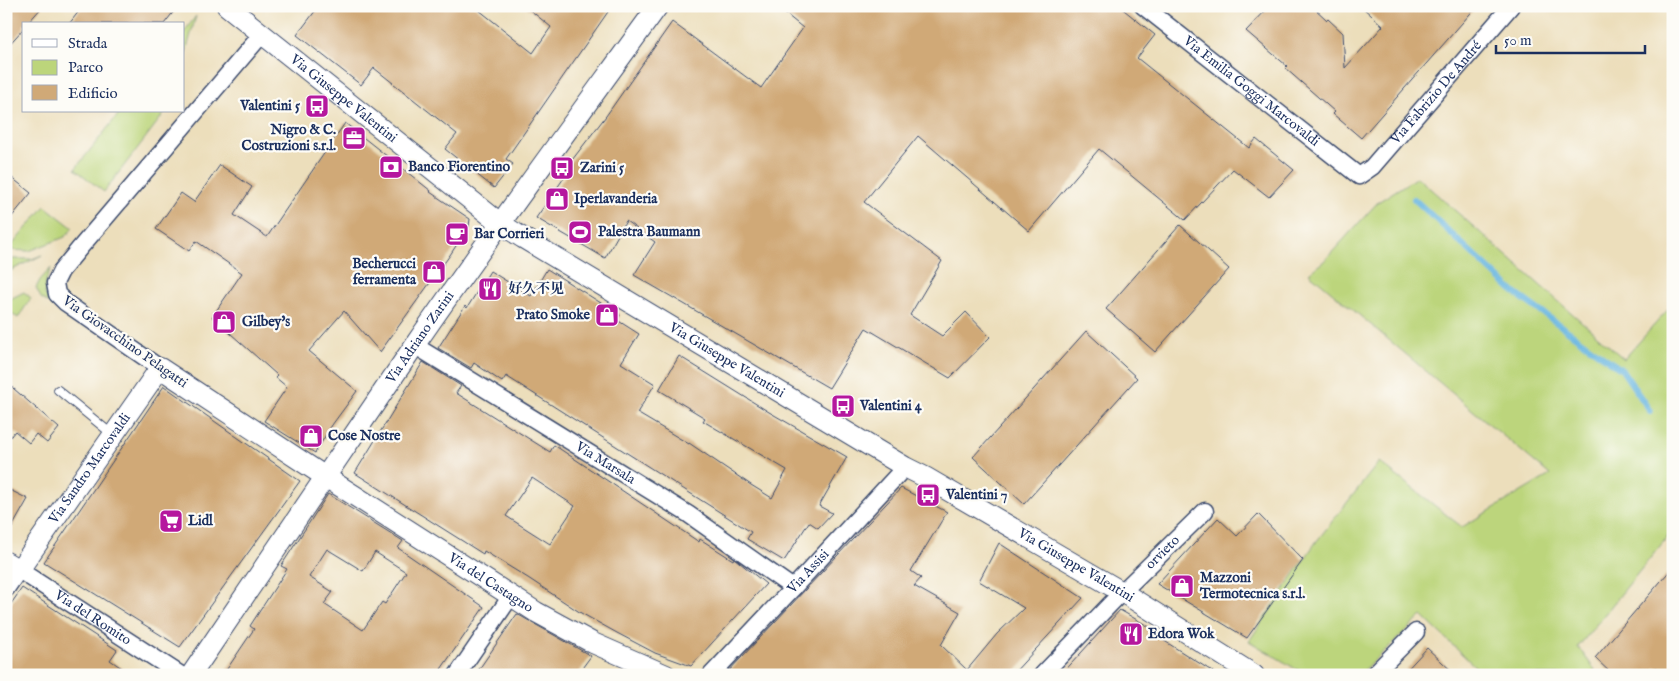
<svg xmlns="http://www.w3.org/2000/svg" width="1679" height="681" font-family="'IM FELL English','Noto Serif SC',serif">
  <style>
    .green { fill: #bcd57b; stroke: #6c826c }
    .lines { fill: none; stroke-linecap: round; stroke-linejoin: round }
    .stream { stroke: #66b5e0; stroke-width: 6 }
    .building { fill: #d0a977; fill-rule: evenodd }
    .service-casing { stroke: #3a496c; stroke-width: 10 }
    .minor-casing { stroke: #3a496c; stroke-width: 19 }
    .tertiary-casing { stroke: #3a496c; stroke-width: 22 }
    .service { stroke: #fff; stroke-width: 8 }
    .minor { stroke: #fff; stroke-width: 16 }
    .tertiary { stroke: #fff; stroke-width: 20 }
    .labels { text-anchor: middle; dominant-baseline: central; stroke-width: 4.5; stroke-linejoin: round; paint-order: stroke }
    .street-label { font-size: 14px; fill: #1b2f5e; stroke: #fdfcf7 }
    .poi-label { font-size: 14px; font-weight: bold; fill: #1b2f5e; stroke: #fdfcf7; text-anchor: start }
  </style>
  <rect width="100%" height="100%" fill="#fdfcf7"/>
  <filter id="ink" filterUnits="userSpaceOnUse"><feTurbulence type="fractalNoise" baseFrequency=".02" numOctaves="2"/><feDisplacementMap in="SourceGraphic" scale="10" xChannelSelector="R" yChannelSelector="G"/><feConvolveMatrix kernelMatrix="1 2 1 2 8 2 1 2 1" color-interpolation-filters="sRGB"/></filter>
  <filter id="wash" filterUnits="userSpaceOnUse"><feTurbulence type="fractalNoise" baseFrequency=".0096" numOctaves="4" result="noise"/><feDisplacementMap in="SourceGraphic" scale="20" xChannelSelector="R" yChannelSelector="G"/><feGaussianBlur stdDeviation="1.12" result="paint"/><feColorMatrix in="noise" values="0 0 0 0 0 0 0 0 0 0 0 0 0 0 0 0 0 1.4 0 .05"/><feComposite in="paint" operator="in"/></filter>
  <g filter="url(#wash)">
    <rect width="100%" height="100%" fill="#ecdebb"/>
    <path class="green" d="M196 16 184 59V32Z
      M121 111H166L104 192 75 169Z
      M1417 177 1624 359 1673 304V530L1578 647 1595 670 1590 675H1484L1422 616 1359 675H1306L1249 641 1316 542 1379 462 1462 527 1550 475 1309 273 1324 261 1378 202Z
      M45 206 73 228 65 237 29 251 8 250Z
      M42 255 6 273V259H32Z
      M51 268 46 281 45 294 53 306 41 298 36 288 40 280Z
      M24 292 31 298 18 318 6 310V301Z"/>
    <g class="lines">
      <path class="stream" d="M1414 199 1515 293 1622 370 1650 411"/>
    </g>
    <g id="blocks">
      <path class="building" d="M6 6H43L27 24H24V28L6 48Z
        M83 6H178L164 24H69Z
        M319 6H474L533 53 551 27 525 6H612L506 159 513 164 494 188 445 149 457 134 374 68 361 85 297 35Z
        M776 6H1119L1155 35 1137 58 1249 148 1256 139 1294 170 1269 197 1233 169 1185 220 1099 149 1029 231 918 136 864 202 942 261 910 315 942 336 966 312 990 337 950 378 866 328 829 388 634 275 655 242 626 221 605 258 536 218 566 175 562 173 606 116 672 22 761 88 803 28Z
        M1270 6H1312L1327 20 1328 19 1343 33 1345 68 1383 26 1361 6H1477L1361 138 1333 114 1335 112 1285 68 1287 66 1246 31Z
        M345 123 431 191 430 192 470 219 469 226 450 255 380 352 344 311 309 351 357 391 332 425 315 453 264 421 287 387 275 377 277 375 212 317 242 273 196 241 189 251 156 229 181 193 194 202 220 165 252 187 234 215 267 237Z
        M6 173 31 193 6 224Z
        M1180 225 1229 269 1155 352 1106 309Z
        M547 269 620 315 617 320 639 334 621 363 655 384 637 413 689 444V443L751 485 772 498 787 470 703 421 705 418 659 390 679 356 769 412 847 457 819 506 832 513 818 528 809 522 784 561 747 539 751 532 506 376 502 382 474 363 471 368 438 348 465 306 467 308 490 271 531 296Z
        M1086 331 1137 378 1024 504 973 457Z
        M423 362 461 386 456 393 550 452 554 445 699 542 700 539 733 560 734 558 766 584 691 666 655 653 617 633 581 613 528 578 484 551 483 554 355 473ZM532 478 575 506 550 544 506 516Z
        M6 382 59 428 47 443 36 434 29 443 15 431 6 442Z
        M164 386 300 481 180 647 44 562Z
        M6 488 28 499 6 538Z
        M901 488 947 512 911 571 921 578 914 586 960 612 941 645 967 670 997 634 1024 608 979 581 999 543 1083 598 1012 675H725Z
        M328 494 403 541 398 548 484 607 437 675H223L254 629 250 626 287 569 281 566ZM327 549 363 571 375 552 406 572 385 604 382 602 363 630 324 604 333 592 309 577Z
        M1258 514 1303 560 1247 638 1157 584 1218 518 1237 536Z
        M1673 567V675H1664L1656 667 1651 675H1613L1595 658Z
        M22 588 117 650 110 660 132 675H6V611Z
        M1120 610 1158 632 1155 635 1218 675H1061Z
        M517 614 591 656 577 675H475Z
        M1427 648 1456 675H1402Z"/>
    </g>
  </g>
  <g filter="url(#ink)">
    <use href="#blocks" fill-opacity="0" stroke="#3a496c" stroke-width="1"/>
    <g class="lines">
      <g class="service-casing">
        <path id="service" d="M58 390 113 435"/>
      </g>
      <g class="minor-casing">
        <g id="minor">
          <path id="s1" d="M1143 6 1359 176 1372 167 1511 6"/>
          <path id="s2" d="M414 345 688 514 793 588"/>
          <path d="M160 368 66 303 57 294 55 283 61 271 79 249 263 33"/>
          <path id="s3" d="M6 589 19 570 181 675"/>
          <path d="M457 675 511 596"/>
          <path id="s4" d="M711 675 793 588 905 467"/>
          <path id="s5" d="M1042 675 1122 592 1205 511"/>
          <path d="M1373 675 1416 632"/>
        </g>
      </g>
      <g class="tertiary-casing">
        <g id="tertiary">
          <path id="s6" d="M227 6 501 224 523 238 905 467 925 477 1122 592 1254 675"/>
          <path id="s7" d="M6 562 19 570 160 368 324 476 536 612 593 643 666 675"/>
          <path id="s8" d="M191 675C265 565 339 455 414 346 493 231 576 119 658 6"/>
        </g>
      </g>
      <use href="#service" class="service"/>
      <use href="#minor" class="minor"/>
      <use href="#tertiary" class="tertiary"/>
    </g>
  </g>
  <defs>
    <g id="bus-square" transform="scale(1.25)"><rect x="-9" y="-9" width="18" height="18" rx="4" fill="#b5179e" stroke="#fdfcf7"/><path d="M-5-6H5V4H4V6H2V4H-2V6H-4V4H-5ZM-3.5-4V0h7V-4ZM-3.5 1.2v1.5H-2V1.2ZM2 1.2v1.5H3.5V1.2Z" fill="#fff"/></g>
    <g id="office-square" transform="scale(1.25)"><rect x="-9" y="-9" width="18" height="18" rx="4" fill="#b5179e" stroke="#fdfcf7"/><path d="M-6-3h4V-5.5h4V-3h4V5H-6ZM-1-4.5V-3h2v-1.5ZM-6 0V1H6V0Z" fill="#fff"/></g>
    <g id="bank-square" transform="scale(1.25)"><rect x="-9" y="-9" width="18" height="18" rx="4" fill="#b5179e" stroke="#fdfcf7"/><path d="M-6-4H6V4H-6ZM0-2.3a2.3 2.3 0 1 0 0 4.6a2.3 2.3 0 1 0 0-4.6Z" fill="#fff"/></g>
    <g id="shop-square" transform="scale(1.25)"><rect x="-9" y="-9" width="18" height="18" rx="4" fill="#b5179e" stroke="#fdfcf7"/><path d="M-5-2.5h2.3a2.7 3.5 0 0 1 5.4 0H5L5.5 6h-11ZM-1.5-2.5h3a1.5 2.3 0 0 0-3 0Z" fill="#fff"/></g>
    <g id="stadium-square" transform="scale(1.25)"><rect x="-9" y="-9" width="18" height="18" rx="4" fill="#b5179e" stroke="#fdfcf7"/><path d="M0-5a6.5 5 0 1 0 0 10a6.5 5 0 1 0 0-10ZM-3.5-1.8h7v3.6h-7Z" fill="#fff"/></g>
    <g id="cafe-square" transform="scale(1.25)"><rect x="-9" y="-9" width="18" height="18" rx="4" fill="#b5179e" stroke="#fdfcf7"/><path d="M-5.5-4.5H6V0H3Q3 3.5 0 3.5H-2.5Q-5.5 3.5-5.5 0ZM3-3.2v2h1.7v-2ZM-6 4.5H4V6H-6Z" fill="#fff"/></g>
    <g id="restaurant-square" transform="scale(1.25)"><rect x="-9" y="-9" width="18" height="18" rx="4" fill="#b5179e" stroke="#fdfcf7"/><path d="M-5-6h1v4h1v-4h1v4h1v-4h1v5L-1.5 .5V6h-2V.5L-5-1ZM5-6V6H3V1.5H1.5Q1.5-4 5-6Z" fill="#fff"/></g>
    <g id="supermarket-square" transform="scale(1.25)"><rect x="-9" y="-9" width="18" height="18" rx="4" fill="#b5179e" stroke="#fdfcf7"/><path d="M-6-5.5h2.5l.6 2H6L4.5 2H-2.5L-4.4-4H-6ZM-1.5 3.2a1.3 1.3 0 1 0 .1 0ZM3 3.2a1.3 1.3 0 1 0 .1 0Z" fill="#fff"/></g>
  </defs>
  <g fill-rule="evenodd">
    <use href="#bus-square" x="317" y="106"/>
    <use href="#office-square" x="354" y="138"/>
    <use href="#bank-square" x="391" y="167"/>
    <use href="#bus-square" x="562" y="168"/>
    <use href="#shop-square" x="557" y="199"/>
    <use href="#stadium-square" x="580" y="232"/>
    <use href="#cafe-square" x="457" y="234"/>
    <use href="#shop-square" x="434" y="272"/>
    <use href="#restaurant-square" x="490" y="289"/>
    <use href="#shop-square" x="607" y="315"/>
    <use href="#shop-square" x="224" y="322"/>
    <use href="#bus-square" x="843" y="406"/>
    <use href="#shop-square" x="311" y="436"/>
    <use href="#bus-square" x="928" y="495"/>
    <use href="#supermarket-square" x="171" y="521"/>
    <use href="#shop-square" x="1182" y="586"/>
    <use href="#restaurant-square" x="1131" y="634"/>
  </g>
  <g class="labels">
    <g class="street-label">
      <text stroke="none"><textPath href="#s1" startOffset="138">Via Emilia Goggi Marcovaldi</textPath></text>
      <text stroke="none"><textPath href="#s1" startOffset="389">Via Fabrizio De André</textPath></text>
      <text stroke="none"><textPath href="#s6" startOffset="149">Via Giuseppe Valentini</textPath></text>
      <text stroke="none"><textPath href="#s8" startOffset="408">Via Adriano Zarini</textPath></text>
      <text transform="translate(125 342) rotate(35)">Via Giovacchino Pelagatti</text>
      <text stroke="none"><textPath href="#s6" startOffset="614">Via Giuseppe Valentini</textPath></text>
      <text stroke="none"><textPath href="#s2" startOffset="225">Via Marsala</textPath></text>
      <text stroke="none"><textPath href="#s7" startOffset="139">Via Sandro Marcovaldi</textPath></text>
      <text stroke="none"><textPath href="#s5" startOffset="172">orvieto</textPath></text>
      <text stroke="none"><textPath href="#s6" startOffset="1019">Via Giuseppe Valentini</textPath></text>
      <text stroke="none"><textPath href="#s4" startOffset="142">Via Assisi</textPath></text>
      <text stroke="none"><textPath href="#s7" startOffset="656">Via del Castagno</textPath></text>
      <text stroke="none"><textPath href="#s3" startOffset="111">Via del Romito</textPath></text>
    </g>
    <g class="poi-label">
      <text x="300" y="106" text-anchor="end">Valentini 5</text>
      <text x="336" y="130" text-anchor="end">Nigro &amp; C.<tspan x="336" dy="16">Costruzioni s.r.l.</tspan></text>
      <text x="408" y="167">Banco Fiorentino</text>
      <text x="580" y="168">Zarini 5</text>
      <text x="574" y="199">Iperlavanderia</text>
      <text x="598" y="232">Palestra Baumann</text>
      <text x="474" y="234">Bar Corrieri</text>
      <text x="416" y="264" text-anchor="end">Becherucci<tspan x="416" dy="16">ferramenta</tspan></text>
      <text x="508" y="289">好久不见</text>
      <text x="590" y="315" text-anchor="end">Prato Smoke</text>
      <text x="242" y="322">Gilbey's</text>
      <text x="860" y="406">Valentini 4</text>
      <text x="328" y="436">Cose Nostre</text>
      <text x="946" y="495">Valentini 7</text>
      <text x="188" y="521">Lidl</text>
      <text x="1200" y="578">Mazzoni<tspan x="1200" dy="16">Termotecnica s.r.l.</tspan></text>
      <text x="1148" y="634">Edora Wok</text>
    </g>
  </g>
  <rect width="1679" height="681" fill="none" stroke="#fdfcf7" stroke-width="25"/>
  <rect x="22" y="22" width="162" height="90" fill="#fdfcf7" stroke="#a3aaba"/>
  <rect x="32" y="39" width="25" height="8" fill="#ffffff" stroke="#a3aaba"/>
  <text x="68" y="48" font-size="15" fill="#1b2f5e">Strada</text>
  <rect x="32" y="60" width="25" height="15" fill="#bcd57b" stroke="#a3aaba"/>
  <text x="68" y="72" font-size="15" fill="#1b2f5e">Parco</text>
  <rect x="32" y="85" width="25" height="15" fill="#d0a977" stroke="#a3aaba"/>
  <text x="68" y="98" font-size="15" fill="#1b2f5e">Edificio</text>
  <path d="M1496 45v8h149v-8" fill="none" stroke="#1b2f5e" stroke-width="2.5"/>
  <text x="1504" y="45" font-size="15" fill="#1b2f5e" stroke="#fdfcf7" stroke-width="4" paint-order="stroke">50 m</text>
</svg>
